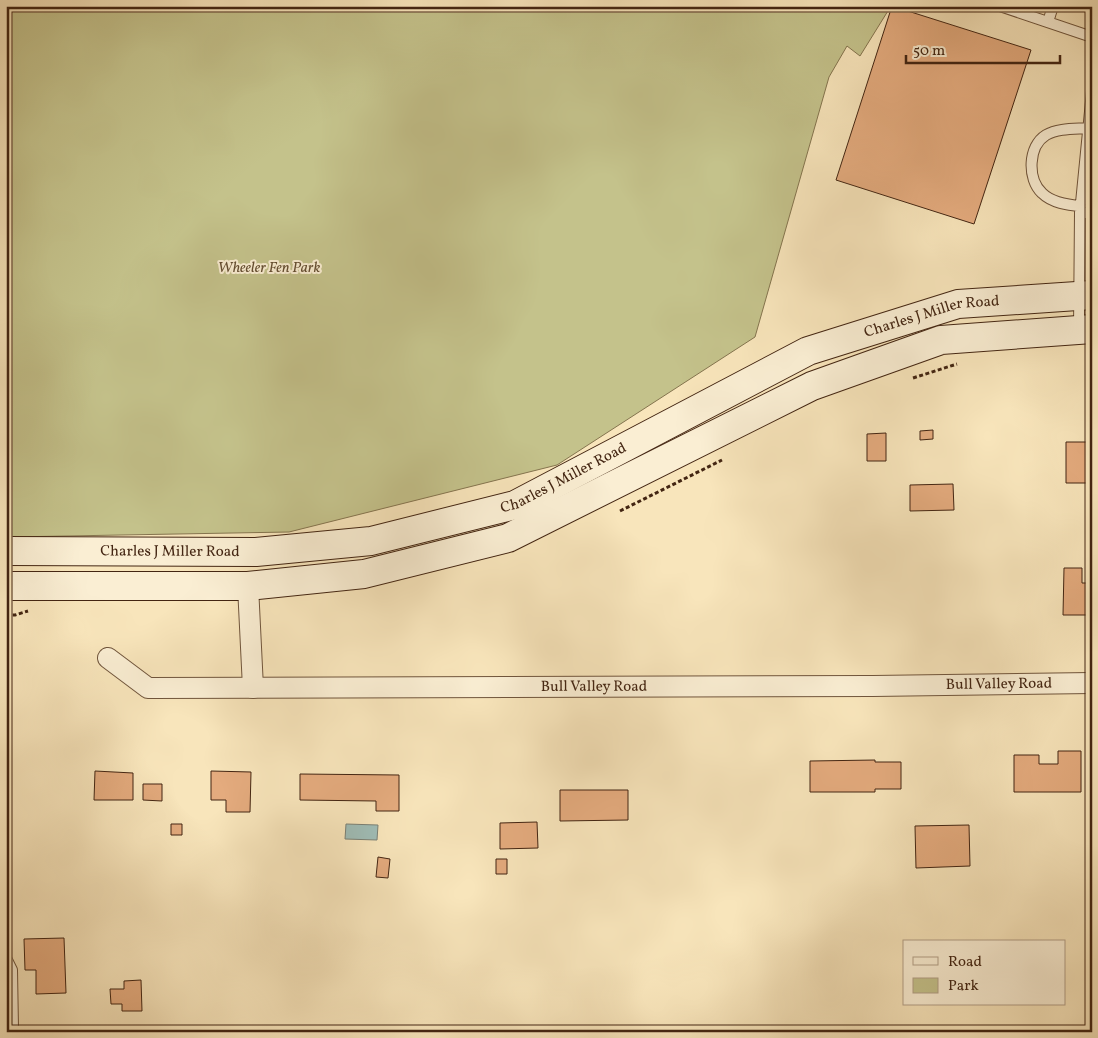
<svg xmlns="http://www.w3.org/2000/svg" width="1098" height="1038" font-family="Vollkorn,serif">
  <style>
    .green { fill: #c4c28b; stroke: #84744e }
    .water { fill: #9fbdb7; stroke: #7a8075 }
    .building { fill: #e4ab7e; stroke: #432512 }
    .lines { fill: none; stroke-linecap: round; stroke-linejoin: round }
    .lane-casing { stroke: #70553c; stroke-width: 12 }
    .street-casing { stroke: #70553c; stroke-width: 22 }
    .secondary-casing { stroke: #432512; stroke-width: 30 }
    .path { stroke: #432512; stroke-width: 3; stroke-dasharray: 4 2.5; stroke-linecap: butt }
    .lane { stroke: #faeed3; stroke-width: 10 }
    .street { stroke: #faeed3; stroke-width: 20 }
    .secondary { stroke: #faeed3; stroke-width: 28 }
    .labels { text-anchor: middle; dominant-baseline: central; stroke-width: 4; stroke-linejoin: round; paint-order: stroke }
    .park-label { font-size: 15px; font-style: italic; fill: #634c30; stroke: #faeed3 }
    .street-label { font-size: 15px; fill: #432512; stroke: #faeed3 }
  </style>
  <rect width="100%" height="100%" fill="#f8e5bb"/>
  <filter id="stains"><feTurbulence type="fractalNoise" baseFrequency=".004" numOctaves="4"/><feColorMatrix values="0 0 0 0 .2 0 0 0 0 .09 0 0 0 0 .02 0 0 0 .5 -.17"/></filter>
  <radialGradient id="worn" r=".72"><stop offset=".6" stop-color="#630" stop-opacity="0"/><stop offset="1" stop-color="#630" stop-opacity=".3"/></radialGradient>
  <path class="green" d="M6 6H891L860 56 847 46 829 77 755 337 557 465 289 532 10 537 6 534Z"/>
  <path class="water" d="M346 824 378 825 377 840 345 839Z"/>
  <path class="building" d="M892 6 1031 50 974 224 836 180Z
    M933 430V439L920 440V431Z
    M886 433V461H867V434Z
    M1066 442H1092V483H1066Z
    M953 484 954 510 910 511V485Z
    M1064 568H1082V583H1092V615H1063Z
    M1058 751H1081V792H1014V755H1039V764H1058Z
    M875 760V762H901V789H875V792H810V761Z
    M95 771 133 773V800H94Z
    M211 771 251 772 250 812H226V800H211Z
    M300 774 399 775V811H376V801L300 800Z
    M143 784H162V801L143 800Z
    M560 790H628V820L560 821Z
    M537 822 538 848 500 849V823Z
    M171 824H182V835H171Z
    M969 825 970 866 916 868 915 826Z
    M378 857 390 859 388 878 376 877Z
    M496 859H507V874H496Z
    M64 938 66 993 36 994V970H25L24 939Z
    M141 980 142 1011H122V1004H111L110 989H124V981Z"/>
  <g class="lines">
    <g class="lane-casing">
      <path id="lane" d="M1000 6 1092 37
        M1048 22 1053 6
        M1081 206C1068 205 1052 203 1042 193 1027 179 1028 146 1046 135 1058 128 1075 129 1088 128
        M1080 213H1092
        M1079 328 1080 213 1092 91
        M6 958 12 970 13 1028 9 1032"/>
    </g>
    <g class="street-casing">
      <g id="street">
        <path d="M248 586 253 688"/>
        <path id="s1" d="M108 658 148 688 873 686 1092 683"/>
      </g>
    </g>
    <g class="secondary-casing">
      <g id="secondary">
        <path id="s2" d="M6 551 256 552 371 541 515 505 808 351 958 304 1092 295"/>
        <path d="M6 586H248L364 574 508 538 812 386 941 340 1092 329"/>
      </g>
    </g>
    <path class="path" d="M913 378 957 364
      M620 511 722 460
      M6 615H15L28 611"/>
    <use href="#lane" class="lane"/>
    <use href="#street" class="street"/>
    <use href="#secondary" class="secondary"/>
  </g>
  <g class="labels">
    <g class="park-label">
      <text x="269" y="268">Wheeler Fen Park</text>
    </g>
    <g class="street-label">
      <text stroke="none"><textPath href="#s2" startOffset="974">Charles J Miller Road</textPath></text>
      <text stroke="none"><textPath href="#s2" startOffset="569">Charles J Miller Road</textPath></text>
      <text stroke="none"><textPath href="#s2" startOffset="164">Charles J Miller Road</textPath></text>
      <text stroke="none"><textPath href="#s1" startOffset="901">Bull Valley Road</textPath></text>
      <text stroke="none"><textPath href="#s1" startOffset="496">Bull Valley Road</textPath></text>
    </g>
  </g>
  <rect width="1098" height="1038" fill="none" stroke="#f8e5bb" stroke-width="25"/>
  <rect x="8" y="8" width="1083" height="1023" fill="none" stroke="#432512" stroke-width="2.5"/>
  <rect x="12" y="12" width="1073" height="1013" fill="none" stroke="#432512"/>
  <rect x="903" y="940" width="162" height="65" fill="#faeed3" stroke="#b19e86"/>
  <rect x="913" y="957" width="25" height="8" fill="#faeed3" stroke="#b19e86"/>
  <text x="948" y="966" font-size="15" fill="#432512">Road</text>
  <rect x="913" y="978" width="25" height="15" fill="#c4c28b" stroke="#b19e86"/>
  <text x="948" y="990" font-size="15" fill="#432512">Park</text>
  <path d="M906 55v8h154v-8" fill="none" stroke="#432512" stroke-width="2.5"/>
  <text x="913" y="55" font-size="15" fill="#432512" stroke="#faeed3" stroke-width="4" paint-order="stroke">50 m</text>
  <rect width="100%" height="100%" filter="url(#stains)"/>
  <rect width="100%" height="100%" fill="url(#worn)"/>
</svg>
